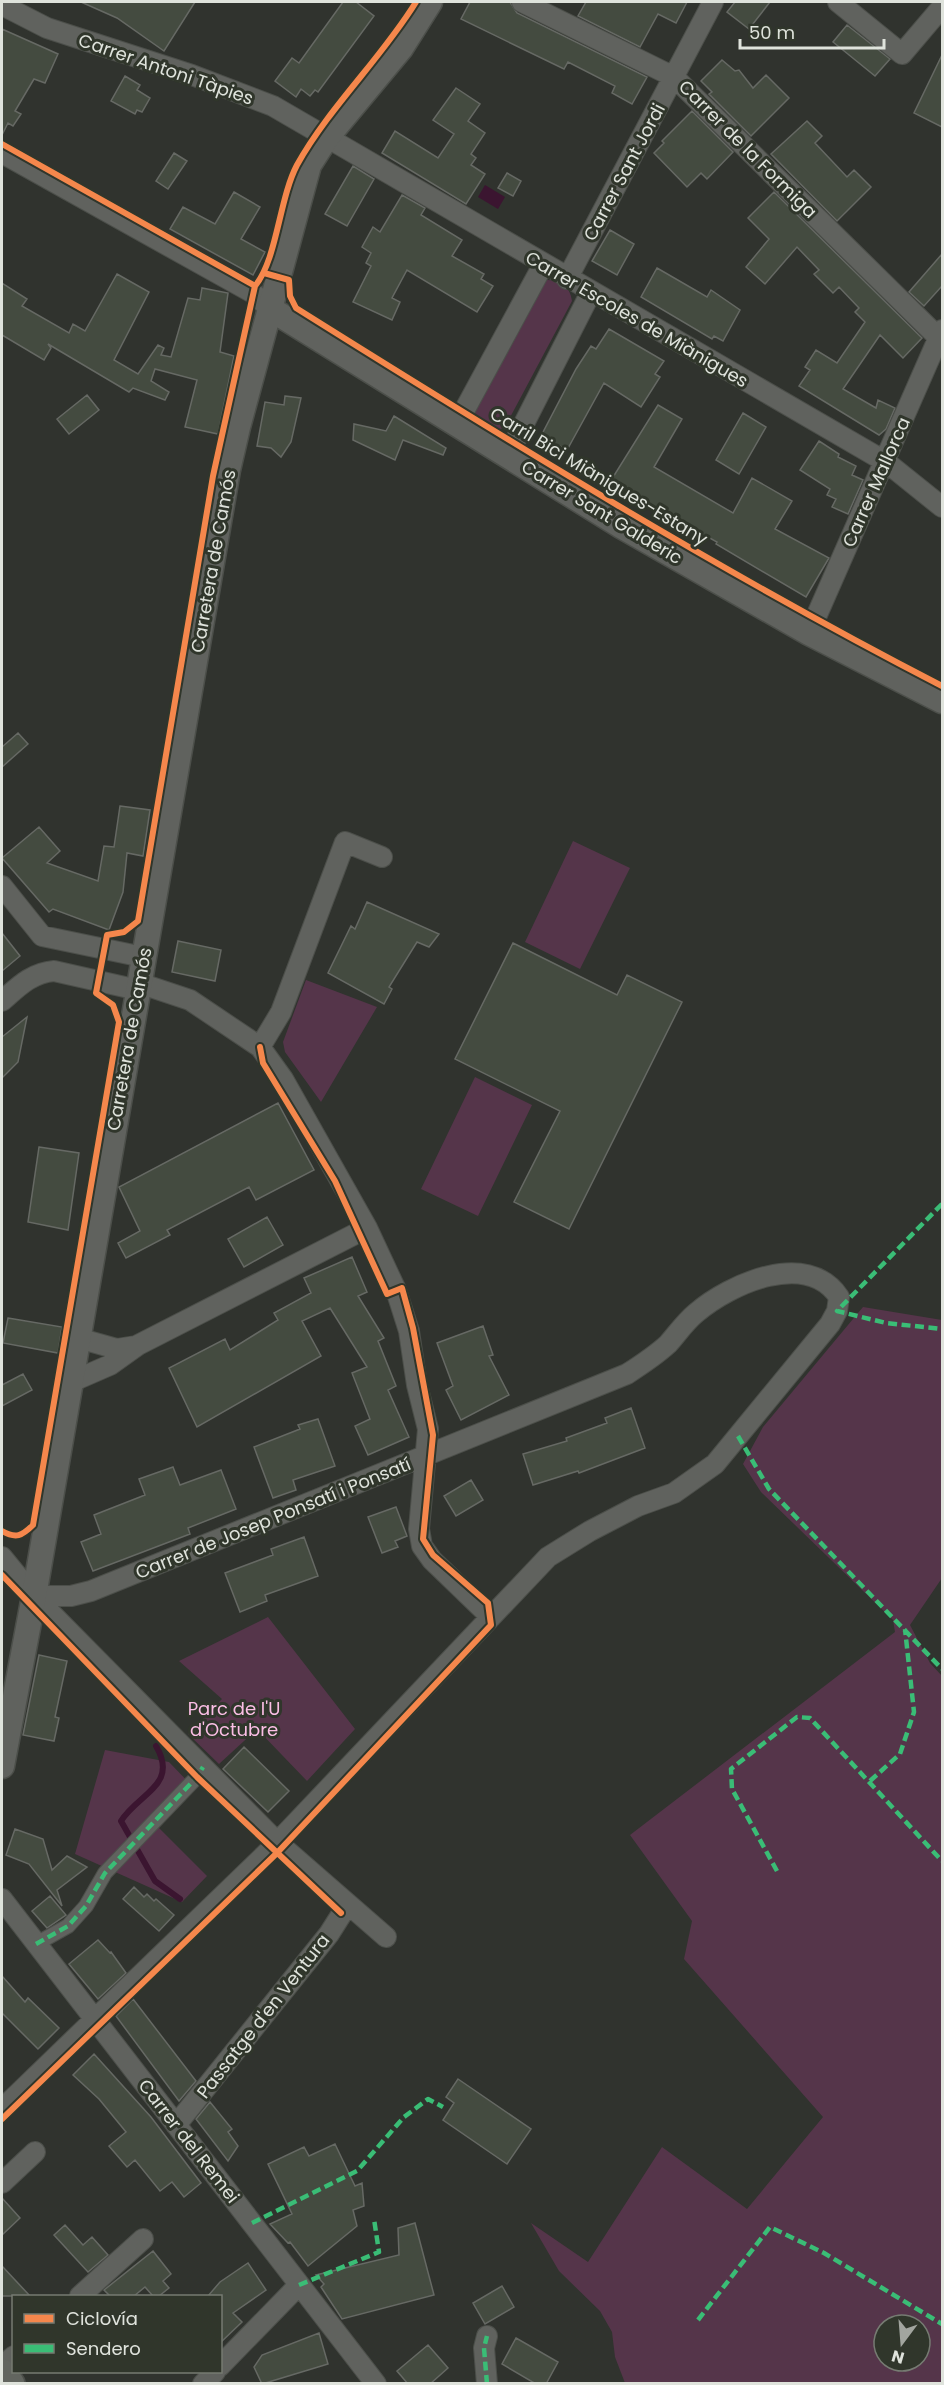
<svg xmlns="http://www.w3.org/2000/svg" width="944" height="2385" font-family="Poppins,sans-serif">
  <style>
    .green { fill: #55354a; fill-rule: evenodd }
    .water { fill: #3b1530 }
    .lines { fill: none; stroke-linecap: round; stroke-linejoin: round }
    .stream { stroke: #3b1530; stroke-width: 6 }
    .building { fill: #444b40; stroke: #666964; stroke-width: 1.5 }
    .pedestrian-casing { stroke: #4c4f4a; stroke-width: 16 }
    .minor-casing { stroke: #4c4f4a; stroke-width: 22 }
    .tertiary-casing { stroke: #4c4f4a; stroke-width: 27 }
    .secondary-casing { stroke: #4c4f4a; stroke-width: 30 }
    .pedestrian { stroke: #60625e; stroke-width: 14 }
    .minor { stroke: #60625e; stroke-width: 20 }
    .tertiary { stroke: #60625e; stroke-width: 24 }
    .secondary { stroke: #62655f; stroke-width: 27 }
    .quiet { stroke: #3abd76; stroke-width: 4.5; stroke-dasharray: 9 4.5; stroke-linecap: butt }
    .cycleway-casing { stroke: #30362b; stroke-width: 10 }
    .cycleway { stroke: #f5874c; stroke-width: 6 }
    .labels { text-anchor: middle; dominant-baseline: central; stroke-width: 6; stroke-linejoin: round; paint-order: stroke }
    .street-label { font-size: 18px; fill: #dfe3dc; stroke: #30362b }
    .park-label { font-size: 18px; fill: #fbbee5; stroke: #30362b }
  </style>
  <rect width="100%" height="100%" fill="#30332e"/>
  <path class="green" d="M547 280C562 280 570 287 572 301L505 427 491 433 480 425 474 411 541 284Z
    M573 841 630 868 580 969 525 942Z
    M306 980 377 1007 321 1102 285 1052 283 1042Z
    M475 1077 532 1105 478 1216 421 1189Z
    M863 1307 942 1320V1578L910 1625 930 1663 942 1676V2383H625L615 2357 612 2332 600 2311 559 2271 531 2223 588 2262 662 2147 747 2209 823 2117 684 1959 692 1921 630 1835 895 1632 893 1620 761 1492 743 1464 763 1427ZM884 2325H920V2361H884Z
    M268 1617 355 1729 307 1781 257 1729 219 1764 188 1734 222 1699 179 1661Z
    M105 1750 169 1762 195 1789 157 1826 207 1876 182 1902 75 1854Z"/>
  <path class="water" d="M485 185 505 197 498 209 478 197Z"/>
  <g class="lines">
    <path class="stream" d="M156 1746C179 1785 139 1793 121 1821L155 1881 180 1899"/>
  </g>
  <path class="building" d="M81 2H195L164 51 117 18Z
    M343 2H356L374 16 318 92 315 90 310 96 301 89 296 97 275 81 292 58 299 63Z
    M470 2H510L517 13 647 77 632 104 612 93 615 86 568 62 564 69 461 19Z
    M586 2H687L676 23 658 14 640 47 578 16Z
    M735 2H770L749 29 727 12Z
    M847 25 890 59 875 76 833 42Z
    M2 29 58 54 45 83 34 79 15 111 21 114 13 126 8 123 2 135Z
    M942 55V127L914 113Z
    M722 60 735 71 739 70 753 88 766 75 789 98 751 136 709 94 712 92 701 81Z
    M125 76 140 85 137 90 150 98 142 112 137 110 135 114 111 101Z
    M456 88 480 104 468 121 485 133 471 154 476 158 471 165 485 174 466 204 382 153 395 131 438 158 454 134 433 120Z
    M692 111 733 152 707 179 701 173 687 187 654 153 664 143 662 141Z
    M807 121 822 136 815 143 847 177 854 170 871 187 837 221 771 154Z
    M174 153 187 161 168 189 156 181Z
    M353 166 374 179 347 226 325 214Z
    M507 173 521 181 513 196 498 188Z
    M234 192 260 207 241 239 265 252 253 275 170 229 183 207 215 224Z
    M774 192 922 338 903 358 880 335 843 389 876 408 878 400 895 408 886 429 879 435 799 386 810 370 805 367 816 350 837 363 865 322 855 312 859 308 839 287 833 293 814 274 819 270 797 247 765 284 746 267 769 239 748 218Z
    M402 195 425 208 421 215 462 240 452 256 484 274 481 279 493 286 477 312 407 270 392 298 400 302 392 320 353 302 371 266 366 263 371 253 362 247 373 227 380 232Z
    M610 230 634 244 617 275 592 261Z
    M942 254V286L924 306 909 292Z
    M657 268 707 297 711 290 740 310 723 341 714 336 712 339 641 297Z
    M117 274 149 292 114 360 138 374 158 345 164 348 161 355 171 357 188 298 200 300 202 288 228 293 220 352 234 356 218 434 185 427 197 380 155 369 151 381 169 392 165 400 133 388 129 392 48 344 51 348 44 360 2 335V283L27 299 22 306 69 333 73 324 85 331Z
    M609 329 664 361 655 374 660 377 641 407 604 383 567 450 541 436 576 369 591 346 596 349Z
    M87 395 99 410 69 434 57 419Z
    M285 396 301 398 291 442 281 457 271 448 257 446 265 402 284 405Z
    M658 405 682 419 654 467 733 513 752 478 792 501 775 529 829 558 806 597 716 544 717 542 610 482Z
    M743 413 766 427 739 474 716 460Z
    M394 416 446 448 443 455 403 440 395 460 353 440 354 424 386 431Z
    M819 441 839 454 838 457 856 466 852 475 863 480 848 514 832 507 836 499 827 495 830 489 800 470Z
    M18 733 28 744 2 767V747Z
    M120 806 150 810 143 856 127 853 123 892 109 930 53 909 49 912 2 858 39 827 60 851 47 863 98 881 104 846 114 847Z
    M367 902 439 934 429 947 417 942 389 987 392 989 384 1004 328 973 351 926 355 929Z
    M2 933 20 956 2 971Z
    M178 941 221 950 215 981 172 972Z
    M513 943 617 995 627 975 682 1002 569 1229 514 1202 560 1111 455 1059Z
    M27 1017 18 1062 2 1078V1037Z
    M278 1103 314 1170 256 1200 249 1187 167 1230 170 1235 126 1258 118 1243 140 1231 119 1187Z
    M39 1147 79 1153 68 1230 28 1222Z
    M267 1217 283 1245 244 1267 228 1239Z
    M352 1257 367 1292 358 1296 384 1338 378 1341 396 1386 388 1390 409 1437 368 1455 355 1426 370 1419 352 1373 367 1367 330 1308 302 1321 321 1356 197 1427 169 1368 225 1339 230 1350 278 1320 274 1313 311 1293 304 1278Z
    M8 1318 62 1327 58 1353 3 1343Z
    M483 1326 493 1355 489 1356 509 1395 461 1420 446 1390 453 1386 437 1343Z
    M23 1374 32 1390 2 1406V1385Z
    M631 1408 645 1448 579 1473 578 1471 533 1485 523 1454 567 1441 566 1438 607 1423 605 1418Z
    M318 1419 335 1466 293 1480 296 1490 273 1498 254 1447 300 1429 298 1425Z
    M173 1467 180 1485 221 1470 236 1509 188 1528 190 1534 93 1571 81 1542 101 1534 94 1515 145 1495 139 1479Z
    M471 1480 483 1500 456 1516 444 1496Z
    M396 1507 407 1536 395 1541 398 1547 382 1553 368 1517Z
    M304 1537 318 1576 265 1595 267 1601 240 1612 225 1573 273 1555 271 1549Z
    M39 1655 67 1661 55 1717 59 1718 54 1741 23 1735Z
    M244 1747 289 1791 268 1812 223 1769Z
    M15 1829 43 1839 52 1870 67 1856 87 1867 57 1890 62 1906 29 1864 6 1855Z
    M134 1887 144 1897 147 1894 154 1901 156 1899 174 1915 159 1931 123 1899Z
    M50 1896 66 1915 47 1928 32 1911Z
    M98 1940 110 1953 111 1952 126 1973 98 1999 69 1964Z
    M2 1976 25 2002 28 1998 59 2028 38 2049 2 2013Z
    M133 1999 196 2081 179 2101 116 2016Z
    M94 2054 151 2117 201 2183 184 2197 172 2182 160 2191 135 2160 127 2167 109 2146 126 2132 99 2099 73 2075Z
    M458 2079 531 2129 507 2164 443 2120 454 2103 446 2097Z
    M210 2102 232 2129 228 2132 238 2146 228 2161 196 2119Z
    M335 2144 355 2186 362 2183 364 2206 353 2210 357 2226 308 2266 290 2242 288 2243 270 2224 292 2214 268 2164 304 2147 309 2156Z
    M2 2198 20 2218 2 2235Z
    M415 2223 434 2295 342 2319 321 2287 324 2284 316 2275 399 2255 398 2228Z
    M65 2225 83 2245 92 2237 108 2255 88 2272 54 2235Z
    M153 2251 171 2274 163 2281 169 2288 159 2296H153L145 2287 134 2296H110L104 2290Z
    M248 2263 266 2290 233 2313 242 2322 220 2343V2296H208L220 2282Z
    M2 2266 30 2296H2Z
    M502 2286 514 2307 485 2324 473 2303Z
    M319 2333 328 2364 262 2384 254 2367 262 2355Z
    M516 2338 558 2362 546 2384H536L502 2364Z
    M428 2345 448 2368 430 2384H408L397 2371Z"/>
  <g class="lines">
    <g class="pedestrian-casing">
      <path id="pedestrian" d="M36 1944 68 1926 86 1906 105 1873 197 1777 203 1767"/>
    </g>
    <g class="minor-casing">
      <path id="minor" d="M522 2 674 77 942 341
        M838 2 902 54 942 7
        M2 5 47 28 192 75 273 106 886 462 942 507
        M2 153 253 293 269 308
        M567 279 713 2
        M457 424 543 265
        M508 455 591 292
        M809 633 942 330
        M2 886 42 936 143 957
        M139 983 190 1000 260 1047 283 1079 367 1228 396 1290 409 1331 417 1385 428 1429 419 1529 422 1546 432 1560 491 1617
        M2 1001C18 987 31 973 54 971L138 990
        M260 1047 281 1012 345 842 382 857
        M78 1338 117 1349 136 1346
        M71 1382 110 1365 138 1345 367 1228
        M2 1557 34 1596 277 1842 386 1937
        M2 1899 376 2384
        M2 2109 272 1848 548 1557 590 1531 638 1506 674 1493 715 1464 830 1324 837 1311 839 1297C807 1249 730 1284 696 1313 685 1322 677 1334 668 1344 656 1355 641 1365 627 1374L91 1591 71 1596H34
        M176 2125 329 1934 348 1904
        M2 2183 35 2152
        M80 2296 143 2239
        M2 2366 14 2356
        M220 2366 299 2285
        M203 2384 215 2372
        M487 2384 484 2348 487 2336"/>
    </g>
    <g class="tertiary-casing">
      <path id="tertiary" d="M269 308 621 526 809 633 942 701
        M2 1766 34 1596 228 470 238 427 309 165 327 137 401 48 430 2"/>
    </g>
    <g class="secondary-casing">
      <path id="secondary" d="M2 2373 11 2384"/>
    </g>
    <use href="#pedestrian" class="pedestrian"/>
    <use href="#minor" class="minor"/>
    <use href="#tertiary" class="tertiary"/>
    <use href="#secondary" class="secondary"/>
    <path class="quiet" d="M942 1204 837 1311 886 1323 942 1329
      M738 1436 769 1489 942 1669
      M870 1781 900 1754 914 1712 905 1629
      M777 1871 732 1789 731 1769 797 1717 810 1718 942 1861
      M36 1944 68 1926 86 1906 105 1873 197 1777 203 1767
      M252 2223 357 2171 404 2117 428 2099 443 2107
      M299 2285 379 2252 374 2219
      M698 2320 770 2227 824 2253 942 2324
      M487 2384 484 2348 487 2336"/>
    <g class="cycleway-casing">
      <path id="cycleway" d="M2 144 255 286
        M264 273 289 280 290 296 296 308C508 441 721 572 942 686
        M2 1531C16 1539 22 1536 33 1525L119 1022 113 1005 96 993 107 935 124 932 138 921 213 476 255 286C277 260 279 199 297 165 330 106 381 59 416 2
        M2 1575 197 1777 341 1913
        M2 2119 277 1853 491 1625 488 1603 433 1555 423 1539 433 1435 413 1328 402 1288 387 1294 335 1181 263 1063 260 1047"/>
    </g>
    <use href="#cycleway" class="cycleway"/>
  </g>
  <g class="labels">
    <g class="street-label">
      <text transform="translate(166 69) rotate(19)">Carrer Antoni Tàpies</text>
      <text transform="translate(748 149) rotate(45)">Carrer de la Formiga</text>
      <text transform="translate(624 172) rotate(-62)">Carrer Sant Jordi</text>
      <text transform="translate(637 319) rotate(30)">Carrer Escoles de Miànigues</text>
      <text transform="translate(599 476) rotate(31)">Carril Bici Miànigues-Estany</text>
      <text transform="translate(876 482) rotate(-66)">Carrer Mallorca</text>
      <text transform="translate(602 512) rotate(31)">Carrer Sant Galderic</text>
      <text transform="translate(213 561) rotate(-80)">Carretera de Camós</text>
      <text transform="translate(129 1039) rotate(-80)">Carretera de Camós</text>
      <text transform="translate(273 1518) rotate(-22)">Carrer de Josep Ponsatí i Ponsatí</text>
      <text transform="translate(263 2016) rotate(-52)">Passatge d'en Ventura</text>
      <text transform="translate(189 2141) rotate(52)">Carrer del Remei</text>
    </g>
    <g class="park-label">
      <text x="234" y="1708">Parc de l'U<tspan x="234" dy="21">d'Octubre</tspan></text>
    </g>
  </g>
  <rect width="944" height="2385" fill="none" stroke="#dfe3dc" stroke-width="6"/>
  <rect x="12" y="2295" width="210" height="78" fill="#30362b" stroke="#767b72" stroke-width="1.5"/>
  <rect x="24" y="2314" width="30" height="9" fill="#f5874c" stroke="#767b72" stroke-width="1.5"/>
  <text x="66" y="2325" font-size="18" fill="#dfe3dc">Ciclovía</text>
  <rect x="24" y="2344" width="30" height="9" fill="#3abd76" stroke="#767b72" stroke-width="1.5"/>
  <text x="66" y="2355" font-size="18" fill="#dfe3dc">Sendero</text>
  <g transform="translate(902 2343) rotate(196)"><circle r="28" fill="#30362b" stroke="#767b72" stroke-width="1.5"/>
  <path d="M0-4.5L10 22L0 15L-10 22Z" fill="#a2a59f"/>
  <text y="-9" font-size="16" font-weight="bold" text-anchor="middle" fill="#dfe3dc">N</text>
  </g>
  <path d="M740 39v9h144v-9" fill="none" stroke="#dfe3dc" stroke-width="3"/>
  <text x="749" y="39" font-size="18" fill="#dfe3dc" stroke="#30362b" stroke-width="4.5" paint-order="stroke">50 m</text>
</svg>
